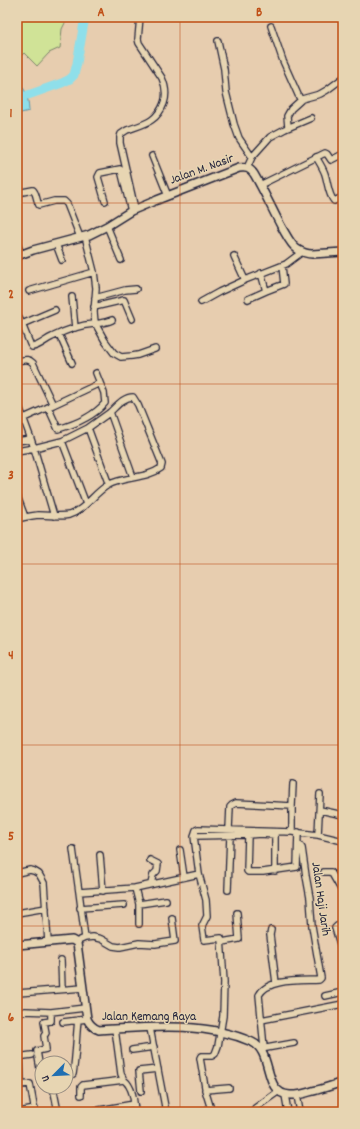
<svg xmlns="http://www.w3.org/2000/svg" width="360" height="1129" font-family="Dekko,sans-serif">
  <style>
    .green { fill: #d0e397; stroke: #798269 }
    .water { fill: #8fdfea; stroke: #6393a4 }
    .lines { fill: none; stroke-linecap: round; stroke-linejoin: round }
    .river { stroke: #8fdfea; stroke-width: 9 }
    .minor-casing { stroke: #22223b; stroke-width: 8 }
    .tertiary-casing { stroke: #22223b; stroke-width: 10 }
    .minor { stroke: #e7d5b2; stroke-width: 5.5 }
    .tertiary { stroke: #e7d5b2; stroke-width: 7 }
    .grid { fill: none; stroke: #c04e15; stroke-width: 1; stroke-opacity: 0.55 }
    .labels { text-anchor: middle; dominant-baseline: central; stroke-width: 3; stroke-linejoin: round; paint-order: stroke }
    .street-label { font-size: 13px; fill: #22223b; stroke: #e7d5b2 }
    .neatline { fill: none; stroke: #c04e15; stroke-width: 1.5 }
    .grid-label { font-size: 13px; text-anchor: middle; font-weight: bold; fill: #c04e15 }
  </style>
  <rect width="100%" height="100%" fill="#e7cdaf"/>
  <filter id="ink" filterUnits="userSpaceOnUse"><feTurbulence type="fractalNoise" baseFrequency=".025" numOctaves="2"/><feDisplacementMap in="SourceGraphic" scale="8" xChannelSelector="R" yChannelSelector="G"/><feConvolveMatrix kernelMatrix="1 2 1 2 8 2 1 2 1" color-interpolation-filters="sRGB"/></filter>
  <g filter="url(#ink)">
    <path class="green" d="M17 17H68L62 29 60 48 49 53 37 66 24 53 21 56 17 51Z"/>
    <path class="water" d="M17 79C27 92 28 96 29 111L17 114Z"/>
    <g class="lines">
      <path class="river" d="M28 95 62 83 70 79 74 75 77 63 85 17"/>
      <g class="minor-casing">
        <path id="minor" d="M271 26 283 61 299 97 302 99
          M218 41 224 69 226 92 234 124 239 138 252 157
          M288 127 287 116 291 109 302 99 320 94 327 90 343 78
          M152 156 168 196
          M316 157C319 162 323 168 325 174 328 183 328 194 334 201L343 197
          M247 168 252 157 270 137 285 129 311 118
          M260 185 325 153 327 154 331 160 343 154
          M17 193 33 190C37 194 36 200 39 205L54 201H64L67 204 80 237
          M105 201 98 177 100 173 120 169 121 170 131 211
          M135 209 120 143V137L121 134 127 130C144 124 157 122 164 103 167 94 166 87 162 78L139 43 138 39 140 17
          M107 226 121 260
          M17 243 21 254
          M56 244 62 260
          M234 256 245 280
          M94 272 96 288 94 312 95 323 105 341 114 353 121 357 132 356 138 355 155 349
          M29 291 94 272 85 236
          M266 291 284 284 282 266
          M72 297 75 328
          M95 298 125 290 136 289
          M248 299 266 291 261 273
          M201 302 219 292 245 280 286 264 302 252
          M94 307 124 300 132 319
          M17 314 22 324 30 344 32 347C40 346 45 340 52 337 64 331 80 325 94 324 100 323 105 323 112 320
          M22 324 55 310
          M59 334 72 363
          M17 361C24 360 28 358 33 363L53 405 24 418
          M17 401 31 439 34 448 17 451
          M53 405 100 383
          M48 407 58 429C76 424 93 417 105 403L104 393 96 373
          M110 412 133 477
          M17 441 31 439
          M62 441 86 504
          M17 496 25 517
          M54 516 34 448 62 441 88 428
          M17 519C24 517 31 516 38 515 49 515 59 517 69 515 85 510 94 493 108 485 125 476 146 479 161 468L162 464 138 405 133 397C123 397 116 407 109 413 102 418 95 423 88 428L109 485
          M292 806 293 784
          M320 810 343 815
          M229 829 230 807 232 805 236 803 292 806V832
          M248 835 260 834 275 835V871
          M318 835 320 794
          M194 836 248 835 247 871 248 872H263L297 867 298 832
          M73 849 79 892
          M180 850 184 877
          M100 855 103 891
          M150 860 158 864 157 871 153 875 151 884
          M324 872H331L343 893
          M17 873 30 870 34 871 39 874 44 883 48 942
          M199 874 206 900 207 916 202 926 204 940 221 938 224 982 223 1016 218 1046 215 1054 212 1056H201L200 1058 206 1093 210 1106
          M135 888 139 904V924
          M228 890 230 836
          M139 904 166 900
          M80 908 124 905
          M17 913 46 908
          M343 925 337 926 335 928 343 954
          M271 930 270 935 276 983
          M85 938 93 937 101 939 113 946 120 947 139 943 155 944 175 941 172 918
          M76 942 85 938 79 892 135 888 199 874 194 836 196 830 198 829 292 832 318 835 343 841
          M222 942 239 939 237 913
          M61 960 62 989
          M18 993 83 988
          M325 996 343 992
          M17 1013 25 1011 51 1012 85 1008
          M261 1020 343 1004
          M63 1022 87 1019
          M150 1028 166 1112
          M115 1029 121 1074 124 1080
          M17 1032V1035
          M264 1048 259 995C268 978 302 981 319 980L321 978 312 926 310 898 306 876 302 848 298 843
          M261 1049 294 1043
          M132 1050 154 1047
          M17 1057 32 1055
          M20 1057 21 1084
          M66 1077 70 1076 73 1074C76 1056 76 1038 78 1020
          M42 1081 37 1051 46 1049 44 1036 46 1033 44 1022 51 1021V1012
          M17 1085 30 1084 35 1112
          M53 1087 58 1112
          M205 1090 229 1088
          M141 1091 139 1071 158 1069
          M81 1095V1087L83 1085 124 1080C133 1087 134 1101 135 1112
          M285 1095 288 1112
          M297 1095 300 1112
          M19 1112 35 1109
          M88 1112 134 1104
          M255 1112V1108L279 1091"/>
      </g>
      <g class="tertiary-casing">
        <path id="tertiary" d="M17 256 33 250 89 235 107 226 131 211 157 200 239 168C246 167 250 168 254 174 264 191 272 209 281 226 286 234 290 244 297 249 302 252 306 254 312 254L343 252
          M17 945 72 940 77 943 87 1019C90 1025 93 1028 99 1030 150 1027 204 1021 252 1042 274 1052 262 1094 290 1095 299 1096 308 1092 317 1090 325 1088 334 1085 343 1082"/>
      </g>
      <use href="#minor" class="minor"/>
      <use href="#tertiary" class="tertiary"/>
    </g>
  </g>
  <path class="grid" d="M180 17V1112M17 203H343M17 384H343M17 564H343M17 745H343M17 926H343"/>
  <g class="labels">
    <g class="street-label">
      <text transform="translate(202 170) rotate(-20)">Jalan M. Nasir</text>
      <text transform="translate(320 899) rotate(82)">Jalan Haji Jarih</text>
      <text x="149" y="1017">Jalan Kemang Raya</text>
    </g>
  </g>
  <rect width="360" height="1129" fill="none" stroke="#e7d5b2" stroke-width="44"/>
  <g transform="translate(54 1075) rotate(246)"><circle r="19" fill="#e7d5b2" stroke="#988d82"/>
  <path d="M0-3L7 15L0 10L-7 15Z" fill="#1f6fb2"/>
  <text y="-6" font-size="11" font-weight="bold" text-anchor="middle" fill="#22223b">U</text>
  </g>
  <rect x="22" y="22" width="316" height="1085" class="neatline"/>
  <g class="grid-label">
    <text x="101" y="16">A</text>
    <text x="259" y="16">B</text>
    <text x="11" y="117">1</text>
    <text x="11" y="298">2</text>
    <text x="11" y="479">3</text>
    <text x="11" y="659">4</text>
    <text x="11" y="840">5</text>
    <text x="11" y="1021">6</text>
  </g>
</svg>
